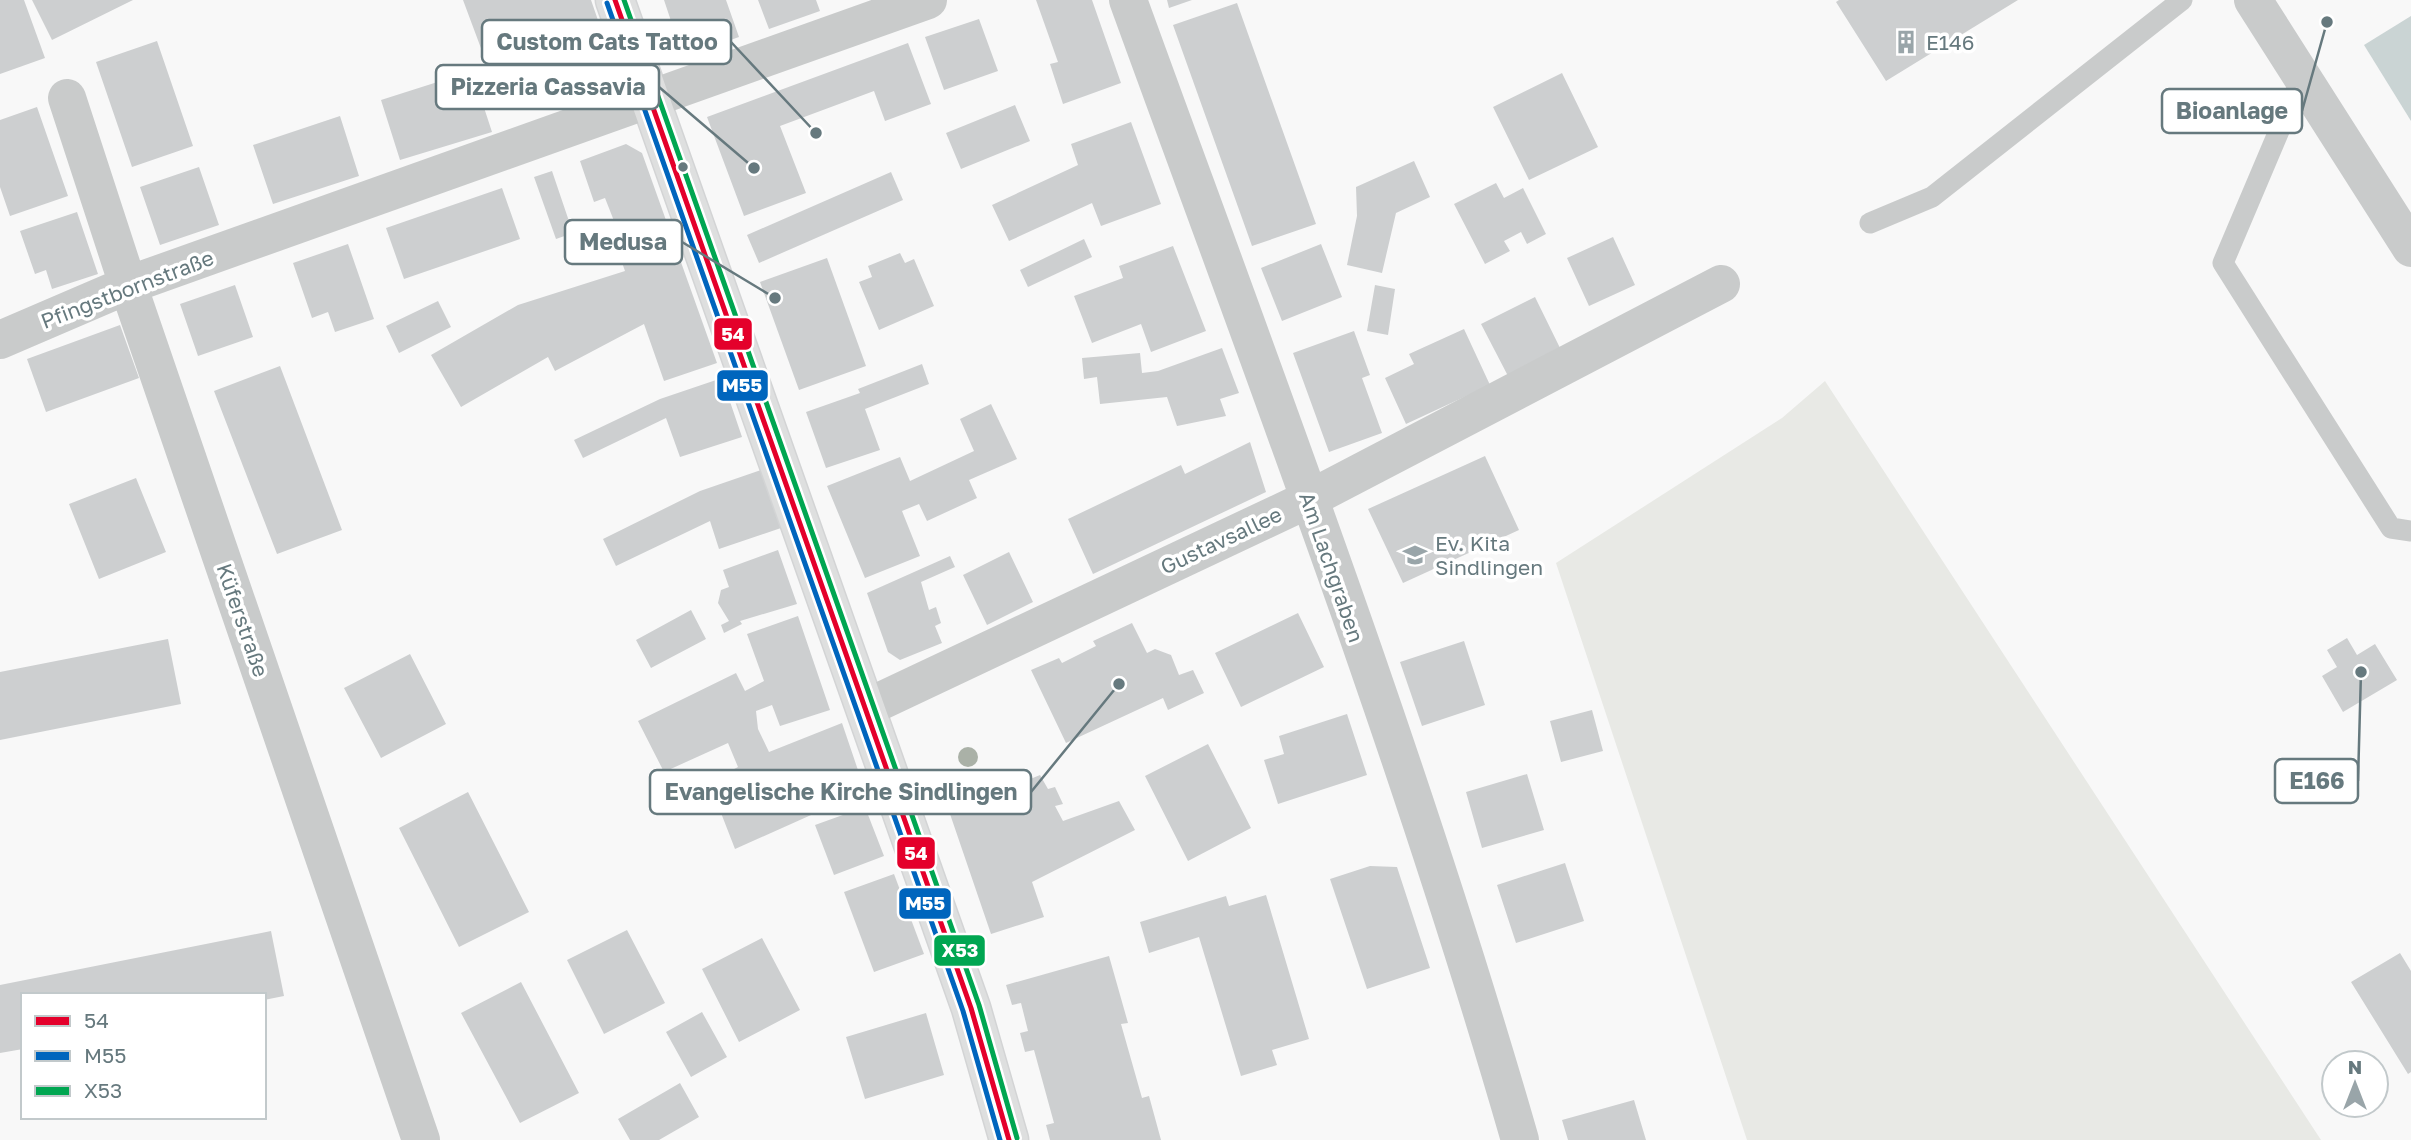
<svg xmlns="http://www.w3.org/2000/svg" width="2411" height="1140" font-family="'Golos Text',sans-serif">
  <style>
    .green { fill: #e8e9e5 }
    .water { fill: #cad4d4 }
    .building { fill: #cdcfd0 }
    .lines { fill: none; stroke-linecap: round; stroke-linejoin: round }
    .secondary-casing { stroke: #d3d4d5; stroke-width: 41 }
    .lane { stroke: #c9cbcb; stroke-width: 21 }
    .street { stroke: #c9cbcb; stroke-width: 38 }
    .secondary { stroke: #dedfdf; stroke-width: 38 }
    .bus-1-casing { stroke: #fff; stroke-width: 10 }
    .bus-2-casing { stroke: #fff; stroke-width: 10 }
    .bus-3-casing { stroke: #fff; stroke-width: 10 }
    .bus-1 { stroke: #e4002b; stroke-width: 5 }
    .bus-2 { stroke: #0065bd; stroke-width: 5 }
    .bus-3 { stroke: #00a651; stroke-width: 5 }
    .tree { fill: #aab1a7 }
    .bus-dot { fill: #66797e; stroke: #fff; stroke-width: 2.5 }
    .labels { text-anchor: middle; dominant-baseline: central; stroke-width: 7; stroke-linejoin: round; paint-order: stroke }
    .poi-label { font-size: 21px; fill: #66797e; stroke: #fff; text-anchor: start }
    .street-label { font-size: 21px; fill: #66797e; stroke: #fff }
    .leader { fill: none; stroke: #66797e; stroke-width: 2.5 }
    .callout-dot { fill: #66797e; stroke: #fff; stroke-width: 2.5 }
    .callout { fill: #fff; stroke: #66797e; stroke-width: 2.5 }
    .callout-label { font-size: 23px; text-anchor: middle; font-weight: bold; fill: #66797e }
    .line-badge { stroke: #fff; stroke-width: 2.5 }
    .badge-label { font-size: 19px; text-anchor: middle; font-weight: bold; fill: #fff }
  </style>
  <rect width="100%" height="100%" fill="#f8f8f8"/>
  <path class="green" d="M1825 381 2321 1140H1747L1556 563 1782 418Z"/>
  <path class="water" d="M2411 16V121L2364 45Z"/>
  <path class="building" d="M0 0H24L45 58 0 74Z
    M32 0H133L52 40Z
    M463 0H591L619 81 564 100 539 31 482 51Z
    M664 0H726L739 37 683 57Z
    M758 0H816L820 11 769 29Z
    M1036 0H1092L1121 83 1063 104 1050 64 1058 62Z
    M1167 0H1192L1169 8Z
    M1839 0H2018L1886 81 1836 2Z
    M1237 3 1316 224 1252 246 1173 25Z
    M979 19 998 71 944 90 925 37Z
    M157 41 193 146 132 167 96 62Z
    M908 43 931 104 885 121 874 91 780 126 806 193 744 216 707 117Z
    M472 71 492 132 400 160 381 100Z
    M1562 73 1598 147 1529 180 1493 107Z
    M1015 105 1030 141 961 169 946 133Z
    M37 107 68 196 10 216 0 187V120Z
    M340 116 359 176 273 204 253 145Z
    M1131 122 1161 204 1101 226 1092 203 1009 241 992 205 1078 165 1071 144Z
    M626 144 642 153 717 363 664 381 644 324 555 371 548 357 461 407 431 355 518 305 625 271 608 223 614 221 605 198 594 202 580 161Z
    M1414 161 1430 197 1396 213 1382 273 1347 265 1357 216 1356 187Z
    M199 167 219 225 160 245 140 187Z
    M552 171 573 233 556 239 534 177Z
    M891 172 903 200 759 263 747 235Z
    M1496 183 1504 198 1523 188 1546 234 1527 244 1521 232 1504 241 1510 251 1485 264 1454 204Z
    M502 188 520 239 404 279 386 228Z
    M77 212 98 274 52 289 46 270 35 274 20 231Z
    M1613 237 1635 285 1589 306 1567 258Z
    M1084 239 1092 257 1028 287 1020 270Z
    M348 244 374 319 335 332 328 312 312 318 293 263Z
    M1321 244 1342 297 1282 321 1261 268Z
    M1173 246 1206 331 1151 352 1141 324 1092 343 1074 296 1123 278 1119 266Z
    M900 253 905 263 914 259 934 306 879 330 859 282 872 277 868 266Z
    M827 258 866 366 799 390 760 282Z
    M235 285 253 337 198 356 180 304Z
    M1375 285 1395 289 1388 335 1367 331Z
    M1535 297 1561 350 1508 376 1481 324Z
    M438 301 451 327 399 353 386 326Z
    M120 325 139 378 46 412 27 359Z
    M1464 329 1490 385 1406 424 1385 378 1414 364 1409 354Z
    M1354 331 1370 375 1362 378 1382 433 1329 452 1293 353Z
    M1222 348 1239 393 1220 399 1226 416 1177 426 1167 397 1100 404 1097 377 1084 379 1082 358 1140 353 1142 373 1158 371Z
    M922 364 929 384 865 409 880 450 826 468 806 412 860 393 858 389Z
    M280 366 342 530 277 554 214 391Z
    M722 378 742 437 680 457 666 418 583 458 574 440 660 399Z
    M991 404 1017 459 969 480 977 498 927 521 919 504 902 511 920 556 865 578 827 486 900 457 910 481 974 451 960 419Z
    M1250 442 1266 492 1093 574 1068 519 1181 465 1185 474Z
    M1485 456 1519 530 1403 583 1368 509Z
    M761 470 781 528 719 549 710 521 616 566 603 539 700 491Z
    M136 478 166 552 99 579 69 504Z
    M778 550 797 604 740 621 742 624 724 633 721 625 729 621 718 603 721 590 729 587 723 570Z
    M1009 552 1033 602 987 625 963 575Z
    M950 556 955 567 921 582 929 610 936 607 941 623 935 626 942 643 900 660 888 652 867 593Z
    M691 610 706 639 651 668 636 640Z
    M1298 613 1324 667 1241 707 1215 653Z
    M798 616 830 710 780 726 772 705 756 711 758 729 769 752 842 723 860 776 843 782 849 798 735 849 709 782 738 767 728 743 664 772 638 721 736 673 745 691 764 681 747 634Z
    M1132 623 1147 653 1155 649 1171 655 1179 675 1193 670 1204 693 1168 710 1163 698 1066 743 1031 670 1059 658 1062 663 1096 646 1093 641Z
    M2347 638 2357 655 2375 644 2397 680 2343 712 2322 676 2337 667 2327 650Z
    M168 639 181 704 0 740V672Z
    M1464 641 1485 705 1422 726 1400 662Z
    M410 654 446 724 381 758 344 688Z
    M1592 710 1603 751 1561 762 1550 721Z
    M1347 714 1367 775 1278 804 1264 760 1284 754 1279 736Z
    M1208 744 1251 828 1188 861 1145 776Z
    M1527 774 1544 830 1482 848 1466 792Z
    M1040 775 1048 789 1055 787 1063 804 1055 806 1063 821 1119 801 1135 830 1032 882 1044 917 991 934 950 814 992 796 995 788 1002 785 1009 788Z
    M468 792 529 912 459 947 399 828Z
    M865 807 884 856 834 875 815 825Z
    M1565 863 1584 921 1516 943 1497 885Z
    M1370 866 1397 867 1430 968 1367 989 1330 879Z
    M894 874 924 954 874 972 844 892Z
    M1266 895 1309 1039 1272 1050 1277 1065 1241 1076 1199 937 1149 953 1140 922 1226 896 1229 906Z
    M627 930 665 1003 604 1034 567 960Z
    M271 931 284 996 264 1000V995H23V1049L0 1053V985Z
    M762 938 800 1010 739 1042 702 969Z
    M2400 953 2411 971V1072L2408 1074 2351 982Z
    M1109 956 1128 1023 1121 1024 1142 1098 1149 1096 1161 1140H1050L1046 1125 1054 1123 1034 1050 1025 1052 1020 1033 1028 1031 1021 1003 1012 1005 1006 985Z
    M521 982 579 1093 520 1123 461 1013Z
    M702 1012 727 1057 691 1077 666 1032Z
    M926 1013 944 1075 865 1099 846 1037Z
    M680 1083 699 1117 659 1140H630L618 1119Z
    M1634 1100 1646 1140H1568L1562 1120Z"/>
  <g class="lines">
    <g class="secondary-casing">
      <path id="secondary" d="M615 0 971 1008 1009 1140"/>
    </g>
    <path class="lane" d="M2301 79 2223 263 2391 528 2411 531
      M1870 223 1932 197 2182 0"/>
    <path class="street" d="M1128 0C1265 377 1409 754 1520 1140
      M2253 0 2411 248
      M67 98 128 285 421 1140
      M0 340 128 285 928 0
      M866 708 1309 499 1721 284"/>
    <use href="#secondary" class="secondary"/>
    <g class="bus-1-casing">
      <path id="bus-1" d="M615 0 971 1008 1009 1140"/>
    </g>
    <g class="bus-2-casing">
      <path id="bus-2" d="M607 3 963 1011 1000 1140"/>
    </g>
    <g class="bus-3-casing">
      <path id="bus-3" d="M624 0 979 1005 1017 1138"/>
    </g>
    <use href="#bus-1" class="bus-1"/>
    <use href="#bus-2" class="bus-2"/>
    <use href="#bus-3" class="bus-3"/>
  </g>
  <circle class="tree" cx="968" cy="757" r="10"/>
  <defs>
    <g id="building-bare" transform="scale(1.89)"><path d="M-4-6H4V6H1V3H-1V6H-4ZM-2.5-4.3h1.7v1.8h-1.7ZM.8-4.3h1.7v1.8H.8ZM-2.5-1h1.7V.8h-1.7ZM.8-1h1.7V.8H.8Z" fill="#99a5a9" stroke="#fff" stroke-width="2.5" paint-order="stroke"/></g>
    <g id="school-bare" transform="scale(1.89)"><path d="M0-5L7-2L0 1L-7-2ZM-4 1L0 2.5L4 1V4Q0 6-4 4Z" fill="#99a5a9" stroke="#fff" stroke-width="2.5" paint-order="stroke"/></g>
  </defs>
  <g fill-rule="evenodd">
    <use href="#building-bare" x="1906" y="42"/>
    <use href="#school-bare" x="1415" y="555"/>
  </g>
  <circle class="bus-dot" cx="683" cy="167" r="6"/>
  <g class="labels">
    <g class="poi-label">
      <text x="1926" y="42">E146</text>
      <text x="1435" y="543">Ev. Kita<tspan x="1435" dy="24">Sindlingen</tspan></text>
    </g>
    <g class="street-label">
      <text transform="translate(127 289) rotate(-21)">Pfingstbornstraße</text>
      <text transform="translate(1221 540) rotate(-25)">Gustavsallee</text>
      <text transform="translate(1332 567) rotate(71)">Am Lachgraben</text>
      <text transform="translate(243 620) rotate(71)">Küferstraße</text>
    </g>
  </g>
  <path class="leader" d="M816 133L731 42M754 168L659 87M2327 22L2302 111M775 298L682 242M2361 672L2358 781M1119 684L1031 792"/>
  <g class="callout-dot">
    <circle cx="816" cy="133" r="7"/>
    <circle cx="754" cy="168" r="7"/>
    <circle cx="2327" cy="22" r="7"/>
    <circle cx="775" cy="298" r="7"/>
    <circle cx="2361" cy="672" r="7"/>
    <circle cx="1119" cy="684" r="7"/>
  </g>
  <g class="callout">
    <rect x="482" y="20" width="249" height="44" rx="7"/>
    <rect x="436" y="65" width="223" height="44" rx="7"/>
    <rect x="2162" y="89" width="140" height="44" rx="7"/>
    <rect x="565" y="220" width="117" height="44" rx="7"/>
    <rect x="2275" y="759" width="83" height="44" rx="7"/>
    <rect x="650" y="770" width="381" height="44" rx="7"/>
  </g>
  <g class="callout-label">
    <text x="607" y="50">Custom Cats Tattoo</text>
    <text x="548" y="95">Pizzeria Cassavia</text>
    <text x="2232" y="119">Bioanlage</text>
    <text x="623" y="250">Medusa</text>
    <text x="2317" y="789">E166</text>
    <text x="841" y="800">Evangelische Kirche Sindlingen</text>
  </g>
  <g class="line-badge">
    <rect x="713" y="317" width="40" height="34" rx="7" fill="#e4002b"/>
    <rect x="716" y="369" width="53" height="33" rx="7" fill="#0065bd"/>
    <rect x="896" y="836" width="40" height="34" rx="7" fill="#e4002b"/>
    <rect x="898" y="887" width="54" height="33" rx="7" fill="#0065bd"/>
    <rect x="933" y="934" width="53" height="33" rx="7" fill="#00a651"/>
  </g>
  <g class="badge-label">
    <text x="733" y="341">54</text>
    <text x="742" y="392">M55</text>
    <text x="916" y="860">54</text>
    <text x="925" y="910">M55</text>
    <text x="960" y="957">X53</text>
  </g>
  <rect x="21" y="993" width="245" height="126" fill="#ffffff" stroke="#c2c9cb" stroke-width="2"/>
  <rect x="35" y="1016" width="35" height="10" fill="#e4002b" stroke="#c2c9cb" stroke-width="2"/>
  <text x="84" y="1028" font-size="21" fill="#66797e">54</text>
  <rect x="35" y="1051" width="35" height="10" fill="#0065bd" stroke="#c2c9cb" stroke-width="2"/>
  <text x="84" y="1063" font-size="21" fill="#66797e">M55</text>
  <rect x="35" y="1086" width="35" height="10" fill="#00a651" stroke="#c2c9cb" stroke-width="2"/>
  <text x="84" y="1098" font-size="21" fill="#66797e">X53</text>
  <g transform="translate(2355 1084)"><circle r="33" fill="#ffffff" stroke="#c2c9cb" stroke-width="2"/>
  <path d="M0-5L12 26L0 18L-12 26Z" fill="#99a5a9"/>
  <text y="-10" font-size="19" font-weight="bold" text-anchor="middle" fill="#66797e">N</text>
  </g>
</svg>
